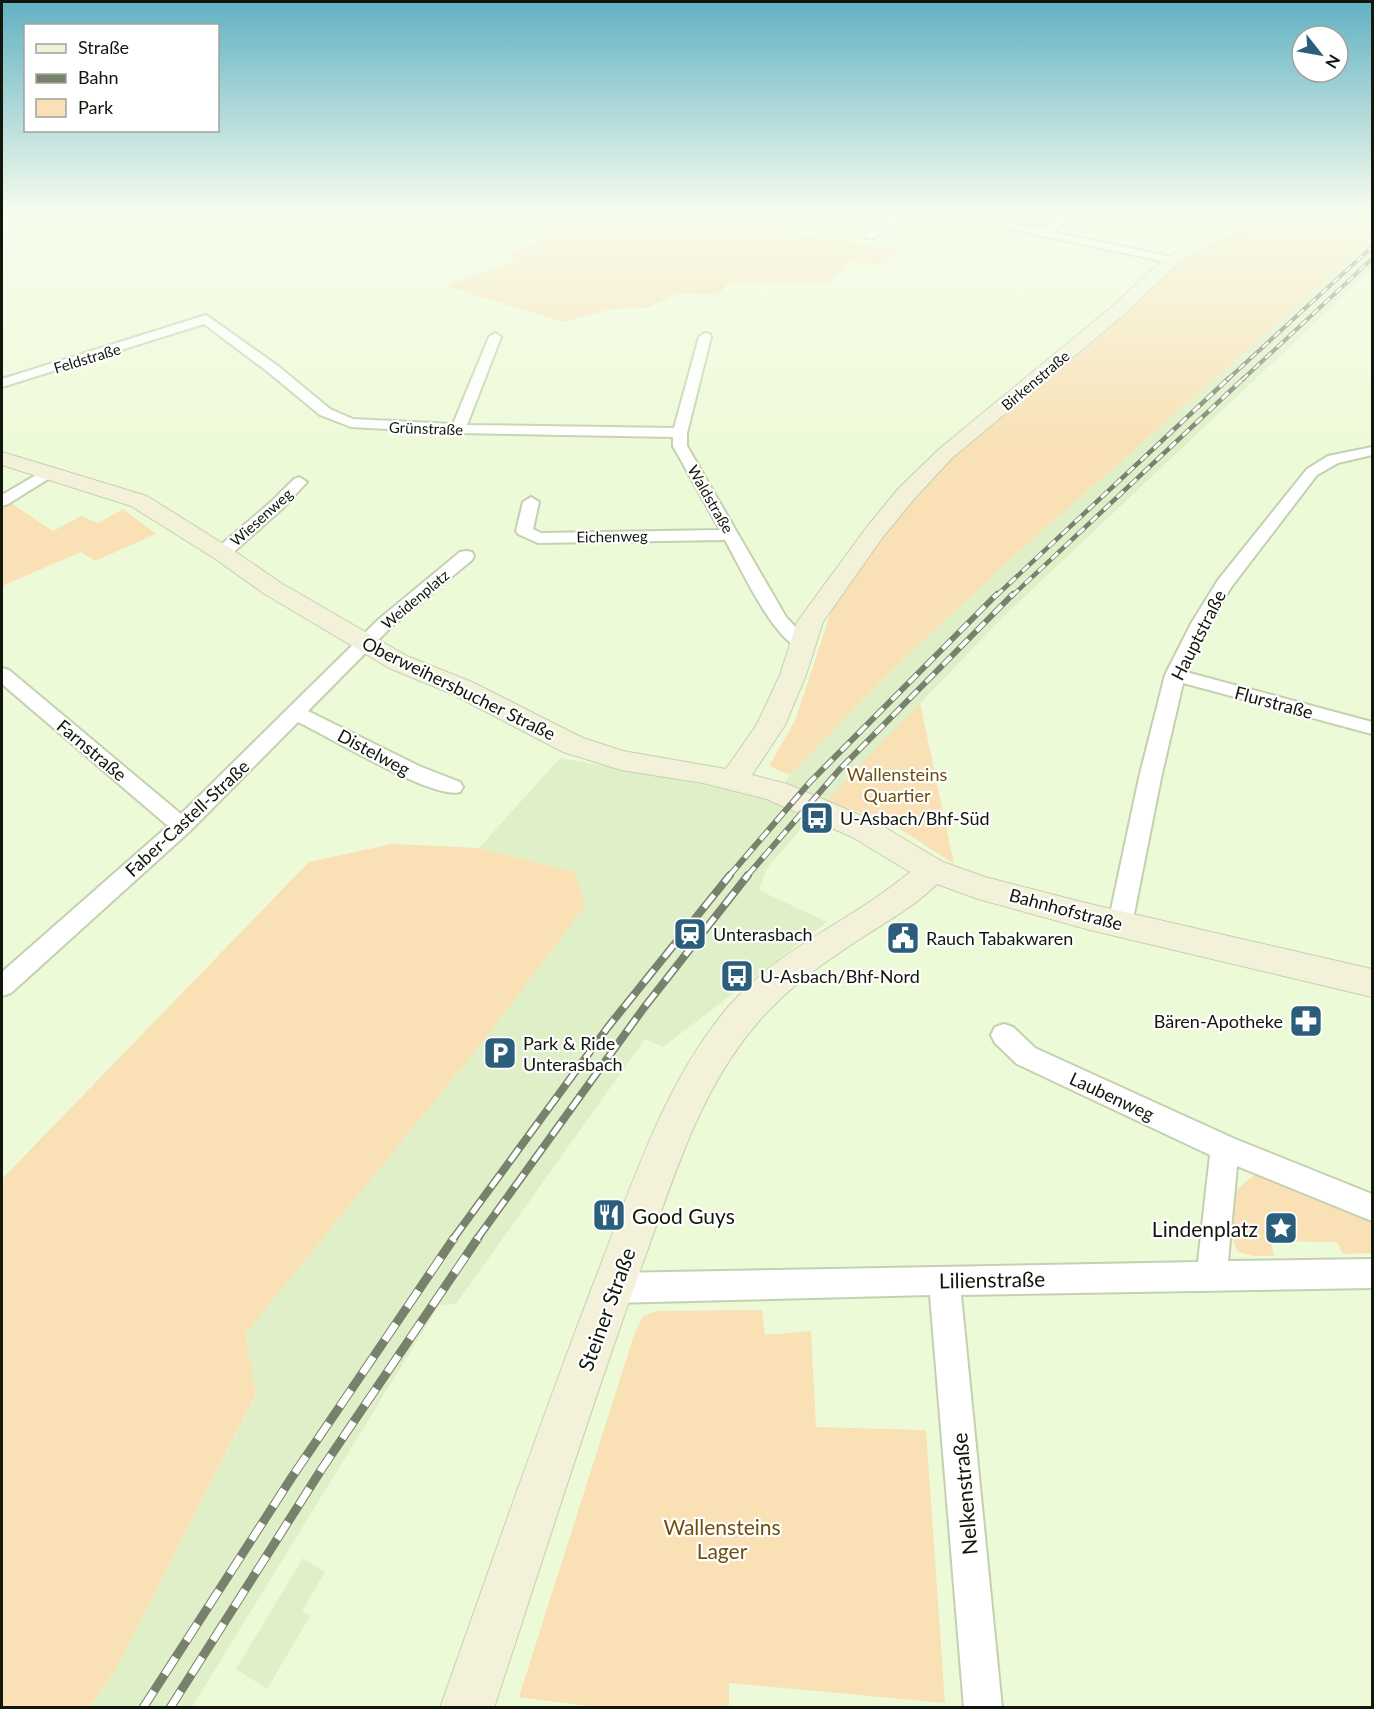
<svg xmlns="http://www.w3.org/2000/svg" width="1374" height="1709" font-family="Lato,sans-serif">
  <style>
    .built { fill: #dfefc7 }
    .green { fill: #f9e0b5 }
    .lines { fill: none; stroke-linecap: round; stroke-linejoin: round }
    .street-casing { stroke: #c4d1b0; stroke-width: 4 }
    .secondary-casing { stroke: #c4d1b0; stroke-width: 2 }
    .street { fill: #fff; fill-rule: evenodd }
    .secondary { fill: #f3f1da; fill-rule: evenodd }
    .rail-far4-casing { stroke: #78816b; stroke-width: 4 }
    .rail-far3-casing { stroke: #78816b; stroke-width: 4.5 }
    .rail-far2-casing { stroke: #78816b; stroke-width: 6 }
    .rail-far1-casing { stroke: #78816b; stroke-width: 8 }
    .rail-casing { stroke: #78816b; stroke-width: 9 }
    .rail-far4 { stroke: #fff; stroke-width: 2; stroke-dasharray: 8; stroke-linecap: butt }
    .rail-far3 { stroke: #fff; stroke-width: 3; stroke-dasharray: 9; stroke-linecap: butt }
    .rail-far2 { stroke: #fff; stroke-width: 4; stroke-dasharray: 12; stroke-linecap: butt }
    .rail-far1 { stroke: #fff; stroke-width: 5; stroke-dasharray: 16; stroke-linecap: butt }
    .rail { stroke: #fff; stroke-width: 7; stroke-dasharray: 20; stroke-linecap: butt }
    .labels { text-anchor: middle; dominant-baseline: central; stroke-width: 4.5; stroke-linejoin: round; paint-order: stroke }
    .far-street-label { font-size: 15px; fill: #12170b; stroke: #fff }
    .street-label { font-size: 18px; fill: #12170b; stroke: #fff }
    .park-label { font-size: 18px; fill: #6e4f0c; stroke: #fff }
    .poi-label { font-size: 18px; fill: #12170b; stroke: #fff; text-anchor: start }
    .near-poi-label { font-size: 21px; fill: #12170b; stroke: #fff; text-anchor: start }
    .near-street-label { font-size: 21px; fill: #12170b; stroke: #fff }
    .near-park-label { font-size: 21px; fill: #6e4f0c; stroke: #fff }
  </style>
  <rect width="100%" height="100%" fill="#edfad8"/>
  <path class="built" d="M1372 240V269L1004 616 815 813 767 868 759 890 827 922 663 1047 645 1039 456 1304 439 1305 192 1707 90 1708 117 1667 256 1395 245 1334 481 1044 585 906 575 872 479 848 560 758 773 798 790 775 889 673 1017 553Z
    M303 1558 325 1572 302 1611 310 1616 267 1689 236 1669Z"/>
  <path class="green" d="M579 212H657L686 227 757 230 817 237 900 250 883 265 849 261 830 283H729L717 295 681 293 646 308 612 309 563 322 446 286 515 261 507 255 542 241 566 217Z
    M1198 212H1372V240L1017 553 889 673 790 775 769 766 795 721 834 603 917 478 1158 278 1229 233 1178 219Z
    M2 500 11 503 53 531 81 516 98 523 123 509 156 534 95 561 81 552 2 586Z
    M920 703 954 864 891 823 826 801Z
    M392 844 479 848 575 872 585 906 481 1044 245 1334 256 1394 117 1667 90 1707H2V1179L309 862Z
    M1258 1173 1281 1180 1372 1220V1253L1343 1254 1337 1242 1271 1241 1274 1256H1254L1238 1252C1221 1217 1224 1194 1258 1173Z
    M762 1310 765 1335 811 1331 816 1427 926 1430 945 1703 729 1683V1707L603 1708 519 1697 634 1335 643 1316 657 1311Z"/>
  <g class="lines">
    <g class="street-casing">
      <path id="street" d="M706 212H720L706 219H698V215Z
        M896 212H908L873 238H865V234Z
        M938 212H958L1041 229 1067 212H1079L1052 232 1172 257 1178 260 1172 263 943 215Z
        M206 315 278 366 330 409 353 419 453 424 489 337 495 333 501 337 467 425 674 428 699 337 705 333 710 334 711 337 687 433V446L786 617 812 644 810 648C805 649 800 650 796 647 768 629 742 570 725 540L538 543 518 534 516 531 523 502 531 497 539 502 533 529 541 533 720 530 673 446V437L458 433 351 427 320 415 268 372 204 324 2 387V379Z
        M1372 447V455L1338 463 1317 475 1232 586 1210 622 1186 672 1372 722V734L1183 683 1161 778 1132 924 1128 930 1120 933 1112 930 1108 924 1139 778 1165 675 1192 622 1218 580 1307 469 1328 456Z
        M48 468 53 470 56 473 53 476 8 504 2 506V495Z
        M299 477 307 482 283 508 228 557H216L214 553 216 549 271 502 294 479Z
        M466 551 472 552 474 556 472 560 391 627 308 711 419 766 460 782 463 787 460 792C433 800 328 736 298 722L190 831 11 993 2 996V972L168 826 2 684V668L9 670 181 814 379 619 460 552Z
        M1004 1024 1013 1027 1035 1048 1235 1139 1372 1194V1221L1237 1166 1228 1261 1372 1259V1288L961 1295 1002 1708H964L930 1295 612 1303 601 1299 597 1288 601 1277 612 1273 1198 1262 1210 1155 1017 1064 995 1043 991 1035 995 1027Z"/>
    </g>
    <g class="secondary-casing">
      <path id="secondary" d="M1280 212H1303L1301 215 1221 238 1178 263 1121 317 952 458 914 499 882 538 823 622 806 675 785 725 752 775 787 784 874 821 943 862 985 877 1090 904 1372 969V997L1090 930 978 899 937 884C916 905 891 919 866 935 826 961 785 989 754 1027 696 1096 671 1187 640 1271 588 1415 542 1562 494 1708H440C493 1559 544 1411 601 1264 635 1176 666 1081 728 1007 778 948 852 921 910 872L852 837 767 799 703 783 621 770 563 752 452 694 389 668 263 593 214 558 131 506 2 465V452L147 496 230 548 281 583 407 656 472 682 583 738 623 751 726 769 757 724 780 675 797 622 866 528 898 489 938 450 1109 309 1166 257 1211 232Z"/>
    </g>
    <use href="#street" class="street"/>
    <use href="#secondary" class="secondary"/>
    <g class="rail-far4-casing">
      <path id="rail-far4" d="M1227 380 1372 247
        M1242 380 1372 259"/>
    </g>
    <g class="rail-far3-casing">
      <path id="rail-far3" d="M996 596 1229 378
        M1012 596 1244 378"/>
    </g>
    <g class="rail-far2-casing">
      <path id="rail-far2" d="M729 876 810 782 997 594
        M747 876 840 769 1013 594"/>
    </g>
    <g class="rail-far1-casing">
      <path id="rail-far1" d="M453 1239 608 1027 730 875
        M477 1239 643 1009 748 875"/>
    </g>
    <g class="rail-casing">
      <path id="rail" d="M143 1708 292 1477 454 1238
        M170 1708 321 1470 478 1238"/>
    </g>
    <use href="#rail-far4" class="rail-far4"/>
    <use href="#rail-far3" class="rail-far3"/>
    <use href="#rail-far2" class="rail-far2"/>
    <use href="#rail-far1" class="rail-far1"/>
    <use href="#rail" class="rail"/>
  </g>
  <linearGradient id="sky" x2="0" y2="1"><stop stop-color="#61b1c3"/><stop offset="0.47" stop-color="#f7fded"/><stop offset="1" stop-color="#f7fded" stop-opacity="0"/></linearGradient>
  <rect width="1374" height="451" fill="url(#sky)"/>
  <defs>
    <g id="bus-square" transform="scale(1.725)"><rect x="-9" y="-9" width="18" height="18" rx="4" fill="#2b5e7b" stroke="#fff"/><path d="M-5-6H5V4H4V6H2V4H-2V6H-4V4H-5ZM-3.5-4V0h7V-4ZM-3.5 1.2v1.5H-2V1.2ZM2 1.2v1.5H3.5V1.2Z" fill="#fff"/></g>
    <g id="station-square" transform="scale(1.725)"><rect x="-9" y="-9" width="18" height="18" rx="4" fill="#2b5e7b" stroke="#fff"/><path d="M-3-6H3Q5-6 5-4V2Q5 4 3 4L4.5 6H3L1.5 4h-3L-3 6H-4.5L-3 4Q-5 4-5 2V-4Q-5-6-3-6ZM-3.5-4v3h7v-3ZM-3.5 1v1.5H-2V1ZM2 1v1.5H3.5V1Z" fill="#fff"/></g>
    <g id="civic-square" transform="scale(1.725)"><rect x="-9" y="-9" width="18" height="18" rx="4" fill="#2b5e7b" stroke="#fff"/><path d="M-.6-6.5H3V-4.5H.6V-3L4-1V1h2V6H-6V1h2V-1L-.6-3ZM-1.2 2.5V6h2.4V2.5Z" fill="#fff"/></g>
    <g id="pharmacy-square" transform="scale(1.725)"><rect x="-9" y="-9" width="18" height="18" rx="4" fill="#2b5e7b" stroke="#fff"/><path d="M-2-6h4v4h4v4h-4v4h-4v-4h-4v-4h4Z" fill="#fff"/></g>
    <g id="parking-square" transform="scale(1.725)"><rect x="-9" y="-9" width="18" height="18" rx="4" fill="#2b5e7b" stroke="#fff"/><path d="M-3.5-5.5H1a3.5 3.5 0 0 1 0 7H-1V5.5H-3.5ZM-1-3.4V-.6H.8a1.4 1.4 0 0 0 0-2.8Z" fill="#fff"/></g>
    <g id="restaurant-square" transform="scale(1.725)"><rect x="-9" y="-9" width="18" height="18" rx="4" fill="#2b5e7b" stroke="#fff"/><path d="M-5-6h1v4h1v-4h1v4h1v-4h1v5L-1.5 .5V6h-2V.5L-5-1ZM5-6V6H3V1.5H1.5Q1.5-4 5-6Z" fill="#fff"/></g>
    <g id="sight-square" transform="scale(1.725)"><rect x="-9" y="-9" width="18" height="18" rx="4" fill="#2b5e7b" stroke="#fff"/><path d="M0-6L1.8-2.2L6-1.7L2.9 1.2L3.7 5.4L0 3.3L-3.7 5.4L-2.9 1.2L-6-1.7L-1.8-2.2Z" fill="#fff"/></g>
  </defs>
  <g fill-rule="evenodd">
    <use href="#bus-square" x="817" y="818"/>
    <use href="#station-square" x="690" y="934"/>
    <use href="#civic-square" x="903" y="938"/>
    <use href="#bus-square" x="737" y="976"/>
    <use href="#pharmacy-square" x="1306" y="1021"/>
    <use href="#parking-square" x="500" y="1053"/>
    <use href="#restaurant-square" x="609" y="1215"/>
    <use href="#sight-square" x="1281" y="1228"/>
  </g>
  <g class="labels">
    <g class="far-street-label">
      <text transform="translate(87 358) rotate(-17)">Feldstraße</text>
      <text transform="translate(1035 380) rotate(-40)">Birkenstraße</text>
      <text transform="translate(426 428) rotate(2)">Grünstraße</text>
      <text transform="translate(711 499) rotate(60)">Waldstraße</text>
      <text transform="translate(261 517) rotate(-42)">Wiesenweg</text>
      <text transform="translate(612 536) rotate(-1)">Eichenweg</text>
      <text transform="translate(415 599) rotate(-40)">Weidenplatz</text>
    </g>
    <g class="street-label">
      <text transform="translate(1198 635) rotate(-63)">Hauptstraße</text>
      <text transform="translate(459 688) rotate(26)">Oberweihersbucher Straße</text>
      <text transform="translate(1274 702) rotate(15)">Flurstraße</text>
      <text transform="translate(92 750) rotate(40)">Farnstraße</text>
      <text transform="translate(374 752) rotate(28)">Distelweg</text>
      <text transform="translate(187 818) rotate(-43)">Faber-Castell-Straße</text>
      <text transform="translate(1066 909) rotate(15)">Bahnhofstraße</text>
      <text transform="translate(1112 1096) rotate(25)">Laubenweg</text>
    </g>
    <g class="park-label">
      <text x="897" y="774">Wallensteins<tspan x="897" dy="21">Quartier</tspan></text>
    </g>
    <g class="poi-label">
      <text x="840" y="818">U-Asbach/Bhf-Süd</text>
      <text x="713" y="934">Unterasbach</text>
      <text x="926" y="938">Rauch Tabakwaren</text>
      <text x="760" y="976">U-Asbach/Bhf-Nord</text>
      <text x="1283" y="1021" text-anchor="end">Bären-Apotheke</text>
      <text x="523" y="1043">Park &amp; Ride<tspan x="523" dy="21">Unterasbach</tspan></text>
    </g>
    <g class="near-poi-label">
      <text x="632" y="1215">Good Guys</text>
      <text x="1258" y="1228" text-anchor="end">Lindenplatz</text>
    </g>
    <g class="near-street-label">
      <text transform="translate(992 1279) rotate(-1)">Lilienstraße</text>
      <text transform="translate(606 1309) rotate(-70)">Steiner Straße</text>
      <text transform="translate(964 1494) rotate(-95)">Nelkenstraße</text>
    </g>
    <g class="near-park-label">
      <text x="722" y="1526">Wallensteins<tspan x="722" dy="24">Lager</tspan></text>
    </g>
  </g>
  <rect width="1374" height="1709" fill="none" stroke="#12170b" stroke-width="6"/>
  <rect x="24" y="24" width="195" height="108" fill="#ffffff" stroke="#a0a29d" stroke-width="1.5"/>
  <rect x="36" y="44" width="30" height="9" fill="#f3f1da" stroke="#a0a29d" stroke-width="1.5"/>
  <text x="78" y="54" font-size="18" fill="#12170b">Straße</text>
  <rect x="36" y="74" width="30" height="9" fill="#78816b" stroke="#a0a29d" stroke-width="1.5"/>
  <text x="78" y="84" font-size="18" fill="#12170b">Bahn</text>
  <rect x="36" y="99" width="30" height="18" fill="#f9e0b5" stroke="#a0a29d" stroke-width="1.5"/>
  <text x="78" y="114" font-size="18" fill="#12170b">Park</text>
  <g transform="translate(1320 54) rotate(121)"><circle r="28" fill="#ffffff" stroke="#a0a29d" stroke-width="1.5"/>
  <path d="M0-4.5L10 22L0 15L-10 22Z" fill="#2b5e7b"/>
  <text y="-9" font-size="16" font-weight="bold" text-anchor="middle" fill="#12170b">N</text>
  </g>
</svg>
